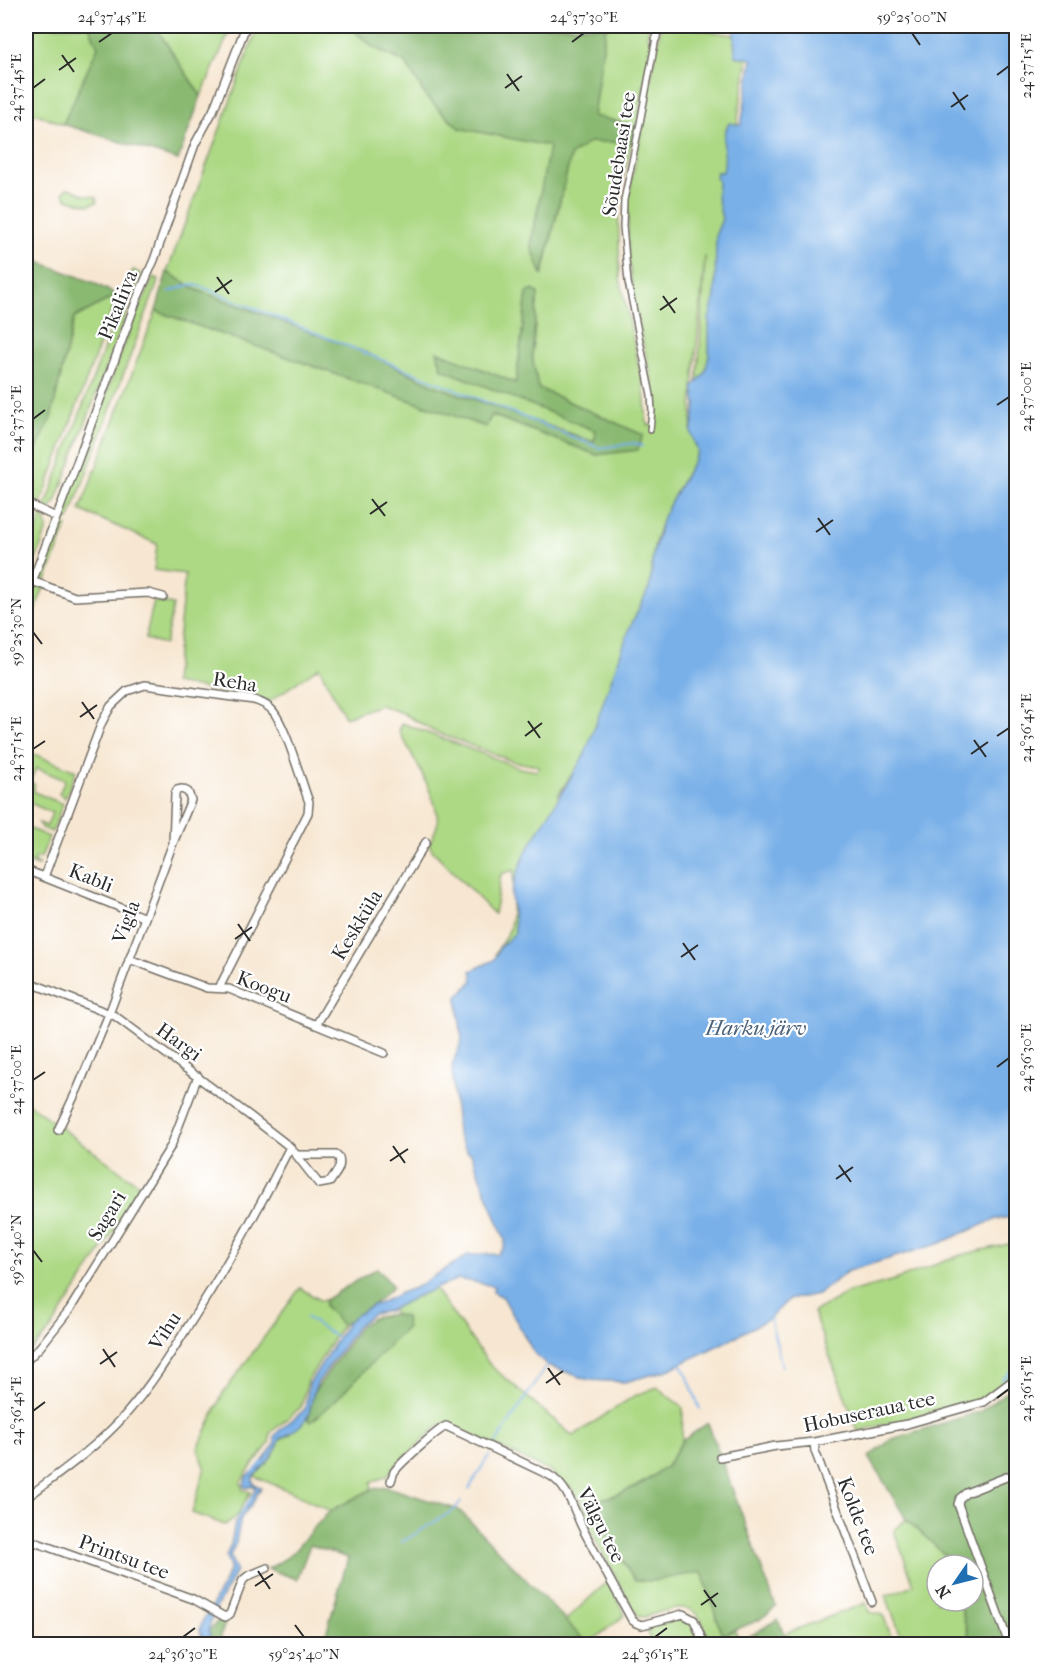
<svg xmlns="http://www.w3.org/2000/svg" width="1042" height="1670" font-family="'IM FELL French Canon',serif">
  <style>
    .green { fill: #add985; stroke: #6c8258; stroke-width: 1.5 }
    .forest { fill: #8ab972; stroke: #5a724e; stroke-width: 1.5 }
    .water { fill: #79b0e8; stroke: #526e8a; stroke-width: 1.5 }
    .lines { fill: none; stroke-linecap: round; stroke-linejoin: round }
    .stream { stroke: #79b0e8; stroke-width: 2 }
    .pedestrian-casing { stroke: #726d65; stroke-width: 8 }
    .minor-casing { stroke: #726d65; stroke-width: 10 }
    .pedestrian { stroke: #fff; stroke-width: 5 }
    .minor { stroke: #fff; stroke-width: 7 }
    .ticks { fill: none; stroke: #2b2b2b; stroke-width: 2 }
    .labels { text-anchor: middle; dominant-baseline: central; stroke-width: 4.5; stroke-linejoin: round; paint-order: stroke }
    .street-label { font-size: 20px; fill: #2b2b2b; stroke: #fff }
    .water-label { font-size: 21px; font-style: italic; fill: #4a6077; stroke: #fff }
    .neatline { fill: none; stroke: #2b2b2b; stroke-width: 2 }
    .ticks-label { font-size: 15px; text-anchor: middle; fill: #2b2b2b }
  </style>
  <rect width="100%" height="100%" fill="#fff"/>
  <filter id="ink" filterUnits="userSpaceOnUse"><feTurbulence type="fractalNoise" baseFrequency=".0167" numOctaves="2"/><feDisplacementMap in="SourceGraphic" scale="12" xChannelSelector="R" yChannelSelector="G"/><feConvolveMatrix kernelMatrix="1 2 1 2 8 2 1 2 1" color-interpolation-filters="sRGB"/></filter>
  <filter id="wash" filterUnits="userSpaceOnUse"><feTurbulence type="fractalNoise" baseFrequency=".008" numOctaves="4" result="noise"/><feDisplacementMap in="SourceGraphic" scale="24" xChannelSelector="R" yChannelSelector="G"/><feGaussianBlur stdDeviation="1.35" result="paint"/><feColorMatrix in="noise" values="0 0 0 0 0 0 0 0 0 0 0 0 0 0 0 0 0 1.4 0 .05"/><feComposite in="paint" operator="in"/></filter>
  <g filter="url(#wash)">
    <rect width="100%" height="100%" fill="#f7e7d2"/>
    <path class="green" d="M26 26H89L98 47 63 124 26 110Z
      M159 26H232L201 96 156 28Z
      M258 26H349L373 47 406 63 427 98 459 128 550 146 531 246 543 274 571 155 590 142H632L618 198 620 278 644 389 647 424 655 426 653 386 636 313 628 254V199L661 26H678L734 35 735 56 748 58 737 124 741 125 723 172H717L750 196 703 453 693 431 700 346 705 256 693 387 691 433 698 452C680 486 655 522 652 562L661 533 633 671 563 792 572 774 558 795 567 798 543 903 500 959 495 954 510 929 514 870 501 874 494 914 432 850 429 844C432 838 435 832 437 826 442 804 410 751 399 731L402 723 520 768 537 771 539 766 515 762 433 731 403 713 380 705 345 717 319 667 270 701 174 683 185 574 154 570 157 544 80 510 156 311 486 427 491 415 597 455 642 435 538 388 532 355 538 293H527L516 383 437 352 442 369 597 431 594 442 436 386 367 353 197 290 167 272Z
      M606 26H649L647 37 652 42 637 126 593 116Z
      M69 188 85 195 96 197 97 202 89 205 67 199 63 193 66 189Z
      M133 270 141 274 56 502 51 508H45Z
      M153 277 159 279 69 520 63 518 61 514 136 314 148 291Z
      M117 295 113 308 40 506 26 499V473L51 418 74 318Z
      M42 515 46 521 47 529 26 588V559Z
      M58 523 67 526 45 583 38 577Z
      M40 586 44 587 32 619 26 616V610L33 589Z
      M154 601 173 605 165 644 145 639Z
      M26 751 76 771 65 798 59 794 65 780 36 768 30 782 34 784V792L63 804 52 832 42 828 39 823 47 826 52 813 26 801Z
      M26 827 49 837 41 858 36 857 34 862 39 865 38 866 26 861Z
      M26 1102 142 1187 51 1329 26 1356Z
      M1009 1244 1016 1269V1373L983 1398 910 1419 858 1431 813 1312 849 1292 892 1281 961 1255Z
      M300 1288 321 1301 325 1300V1306L342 1325 308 1380 301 1407 271 1432 269 1444 245 1475 241 1482 243 1490 251 1492 237 1516 225 1525 192 1513 205 1467 198 1449 222 1395Z
      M434 1288 490 1365 573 1436 634 1396 657 1387 683 1408 682 1441 667 1466 644 1482 622 1493 585 1504 652 1581 702 1571 722 1635 734 1631 742 1641 737 1644H710C707 1635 704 1622 697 1614 685 1600 659 1613 644 1617L638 1616 598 1545 586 1518 580 1499 570 1487 566 1486 562 1481 549 1471 447 1423 441 1425 436 1428 392 1469 388 1476 371 1482 372 1489 330 1511 292 1492 253 1476C265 1469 277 1451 280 1439L291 1434 307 1417 308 1419 405 1317 393 1314V1309C406 1300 421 1296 434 1288Z
      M906 1519 946 1556 948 1565H937V1601H959L969 1636 968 1644H904L886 1596 914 1585 894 1531Z
      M608 1581 625 1615 588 1644 565 1621Z
      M866 1603 869 1612 883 1615 894 1644H788L786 1633Z
      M676 1618C694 1618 694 1630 699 1644H652L645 1627Z"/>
    <path class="forest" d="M89 26H159L156 28 201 96 178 160 63 124 98 47Z
      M349 26H606L593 116 637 126 632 142H590L571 155 542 275 531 246 549 146 459 128 427 98 406 63 373 47Z
      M26 257 92 282 117 295 74 318 51 418 26 473Z
      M167 272 197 290 367 353 436 386 594 442 596 431 442 369 437 351 516 383 527 293 533 290 538 293 532 355 538 388 643 435 638 450 597 455 492 415 486 427 156 311Z
      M377 1268 393 1287 375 1303 342 1325 325 1306V1300Z
      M393 1314 405 1317 407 1327 333 1403 311 1422 308 1419 314 1392 360 1326 373 1318Z
      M1016 1385V1644H968L969 1636 959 1601H973V1565H948L946 1556 906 1519 869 1457 892 1439 979 1412Z
      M708 1423 776 1607 759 1620 722 1635 702 1572 652 1581 635 1580 585 1504 622 1493 644 1482 667 1466 682 1441Z
      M387 1487 459 1510 588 1644H323L348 1558 310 1545 297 1579 268 1569 291 1555 311 1531 330 1511 372 1489Z
      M778 1619 788 1644H737L742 1641Z
      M219 1620 225 1623 221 1635 222 1644H211L209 1630Z"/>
    <path class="water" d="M742 26H1016V1217L996 1219 938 1244 848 1271 818 1294 788 1300 770 1318 729 1340 668 1370 625 1382 588 1380 547 1365 534 1353 503 1297 493 1292 494 1286 458 1279 413 1298 389 1311 373 1314 358 1325 318 1382C310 1395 313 1408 306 1419 301 1428 289 1433 280 1439 278 1450 263 1470 253 1476V1483L261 1488 260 1491 257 1494 254 1501 241 1518 236 1543 230 1556 236 1570C230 1586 209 1615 209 1630 209 1635 210 1640 211 1644H204L200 1630 201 1625 205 1616 211 1611 215 1598 225 1582 230 1567 226 1557 231 1544 235 1523 248 1505 255 1489 254 1486 246 1488 244 1486 246 1477 257 1469 273 1447 275 1443 274 1437C282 1425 295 1419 305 1409L309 1384 347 1323 353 1317 373 1305 378 1304 405 1291 415 1288 468 1255 498 1254 504 1248 505 1240 471 1154 467 1152 457 1133 452 1065 462 1040 457 998 473 980 471 971 494 960 500 947 515 933 511 895 515 879 526 852 585 754 630 627 650 586 653 554 663 517 698 452 691 433 696 405 693 387 705 373 709 355V319L715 296 716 234 722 219 717 197 718 181 716 178 717 172H723C728 152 718 143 729 123L741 125 752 59 735 56 734 28Z"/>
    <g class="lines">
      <path class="stream" d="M168 292 192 284 202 287 600 448 634 443 642 446
        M1013 1217 1016 1244
        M306 1317 339 1339
        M770 1318 782 1366
        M680 1364 687 1375 700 1409
        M1002 1380 1016 1366
        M496 1443 547 1365
        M252 1474 262 1462
        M469 1489 486 1460 490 1456
        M238 1518 253 1496
        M402 1542 454 1510 461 1501"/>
    </g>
  </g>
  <g filter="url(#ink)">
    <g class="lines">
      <g class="pedestrian-casing">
        <path id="pedestrian" d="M650 430 652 411 651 395 628 282 623 226 624 200 640 123 656 38"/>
      </g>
      <g class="minor-casing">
        <path id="minor" d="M656 38 658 26
          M26 503 56 517
          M32 581 75 597 148 593 163 597
          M26 598 78 460 137 299 154 260 195 144 213 111 246 26
          M26 870 114 905 145 918
          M44 877 102 722 111 706 127 691 145 685 254 700C260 702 266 704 271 709 285 722 301 781 309 802L308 813 219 988
          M129 959 207 988 229 989 384 1053
          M26 981 115 1016 250 1116 290 1147 319 1184 330 1182C335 1174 342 1168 339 1158L336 1155H298
          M316 1025 426 842
          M58 1130 78 1088 109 1014 173 843 175 794 177 790 182 789 188 792 191 800 173 843
          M26 1361 40 1347 70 1309 171 1146 198 1076
          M814 1442 815 1451 872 1602
          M720 1457 776 1446 814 1442 907 1424 984 1402 1016 1378
          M391 1481C392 1478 393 1475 394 1472 400 1463 438 1430 446 1426L549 1475C570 1487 574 1513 585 1533 600 1562 616 1591 632 1620L636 1623 642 1625 683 1614 694 1620 704 1644
          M26 1498C61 1472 97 1447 126 1414 152 1384 173 1350 194 1317 229 1262 261 1205 290 1147
          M26 1539 193 1599 225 1617 230 1614 243 1580 248 1576 267 1568
          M1009 1644 958 1504 960 1498 966 1493 1016 1473"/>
      </g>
      <use href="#pedestrian" class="pedestrian"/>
      <use href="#minor" class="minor"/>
    </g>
  </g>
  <path class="ticks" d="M912 33 920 45M99 42 112 33M572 42 584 33M62 55 74 72M59 70 76 58M507 74 519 91M997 75 1009 66M33 88 45 79M505 88 522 76M953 92 965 110M951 107 968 95M217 277 229 294M215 292 232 280M663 296 675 313M660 310 677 298M997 405 1009 397M33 419 45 410M372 499 385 516M370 514 387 502M818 518 830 535M816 532 833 520M33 632 42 644M82 702 94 719M80 717 97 705M528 721 540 738M525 736 542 723M997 736 1009 728M974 740 986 757M33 749 45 741M971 754 988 742M238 924 250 941M235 939 252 927M683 943 695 960M681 957 698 945M997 1067 1009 1058M33 1080 45 1072M393 1146 405 1163M390 1161 408 1149M839 1165 851 1182M836 1179 853 1167M33 1250 42 1262M103 1349 115 1367M100 1364 117 1352M548 1368 560 1385M546 1383 563 1371M997 1398 1009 1389M33 1411 45 1402M258 1571 270 1589M255 1586 273 1574M704 1590 716 1607M701 1605 718 1593M295 1625 304 1637M183 1637 195 1628M655 1637 667 1628"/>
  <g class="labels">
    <g class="street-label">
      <text transform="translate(619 154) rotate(-81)">Sõudebaasi tee</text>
      <text transform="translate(118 305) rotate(-68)">Pikaliiva</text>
      <text transform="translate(235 682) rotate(9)">Reha</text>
      <text transform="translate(91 878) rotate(22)">Kabli</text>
      <text transform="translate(126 922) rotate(-69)">Vigla</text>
      <text transform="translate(357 925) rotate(-59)">Keskküla</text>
      <text transform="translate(264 987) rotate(21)">Koogu</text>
      <text transform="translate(179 1042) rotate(36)">Hargi</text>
      <text transform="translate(107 1216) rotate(-59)">Sagari</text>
      <text transform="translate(165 1331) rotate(-57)">Vihu</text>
      <text transform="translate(869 1412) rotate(-12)">Hobuseraua tee</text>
      <text transform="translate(858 1516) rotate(69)">Kolde tee</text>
      <text transform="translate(601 1525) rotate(63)">Välgu tee</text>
      <text transform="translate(124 1557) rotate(20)">Printsu tee</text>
    </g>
    <g class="water-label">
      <text x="756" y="1028">Harku järv</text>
    </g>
  </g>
  <rect width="1042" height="1670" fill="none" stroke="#fff" stroke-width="66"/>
  <g transform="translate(955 1583) rotate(235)"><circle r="28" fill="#ffffff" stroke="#aaaaaa" stroke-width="1.5"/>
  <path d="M0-4.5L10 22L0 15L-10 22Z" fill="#1f6fb2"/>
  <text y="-9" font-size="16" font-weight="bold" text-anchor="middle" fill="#2b2b2b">N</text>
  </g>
  <rect x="33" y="33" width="976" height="1604" class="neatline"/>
  <g class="ticks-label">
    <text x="112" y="22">24°37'45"E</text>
    <text x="584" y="22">24°37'30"E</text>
    <text x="912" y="22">59°25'00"N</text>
    <text transform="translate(1026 66) rotate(-90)" y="5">24°37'15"E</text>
    <text transform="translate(16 88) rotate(-90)" y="5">24°37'45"E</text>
    <text transform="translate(1026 397) rotate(-90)" y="5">24°37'00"E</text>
    <text transform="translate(16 419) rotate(-90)" y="5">24°37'30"E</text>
    <text transform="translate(16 632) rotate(-90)" y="5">59°25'30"N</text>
    <text transform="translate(1026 728) rotate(-90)" y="5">24°36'45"E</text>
    <text transform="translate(16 749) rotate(-90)" y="5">24°37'15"E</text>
    <text transform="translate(1026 1058) rotate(-90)" y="5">24°36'30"E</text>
    <text transform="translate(16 1080) rotate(-90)" y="5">24°37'00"E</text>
    <text transform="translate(16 1250) rotate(-90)" y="5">59°25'40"N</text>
    <text transform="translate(1026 1389) rotate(-90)" y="5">24°36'15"E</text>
    <text transform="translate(16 1411) rotate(-90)" y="5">24°36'45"E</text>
    <text x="183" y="1659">24°36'30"E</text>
    <text x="304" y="1659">59°25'40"N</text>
    <text x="655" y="1659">24°36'15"E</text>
  </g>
</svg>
